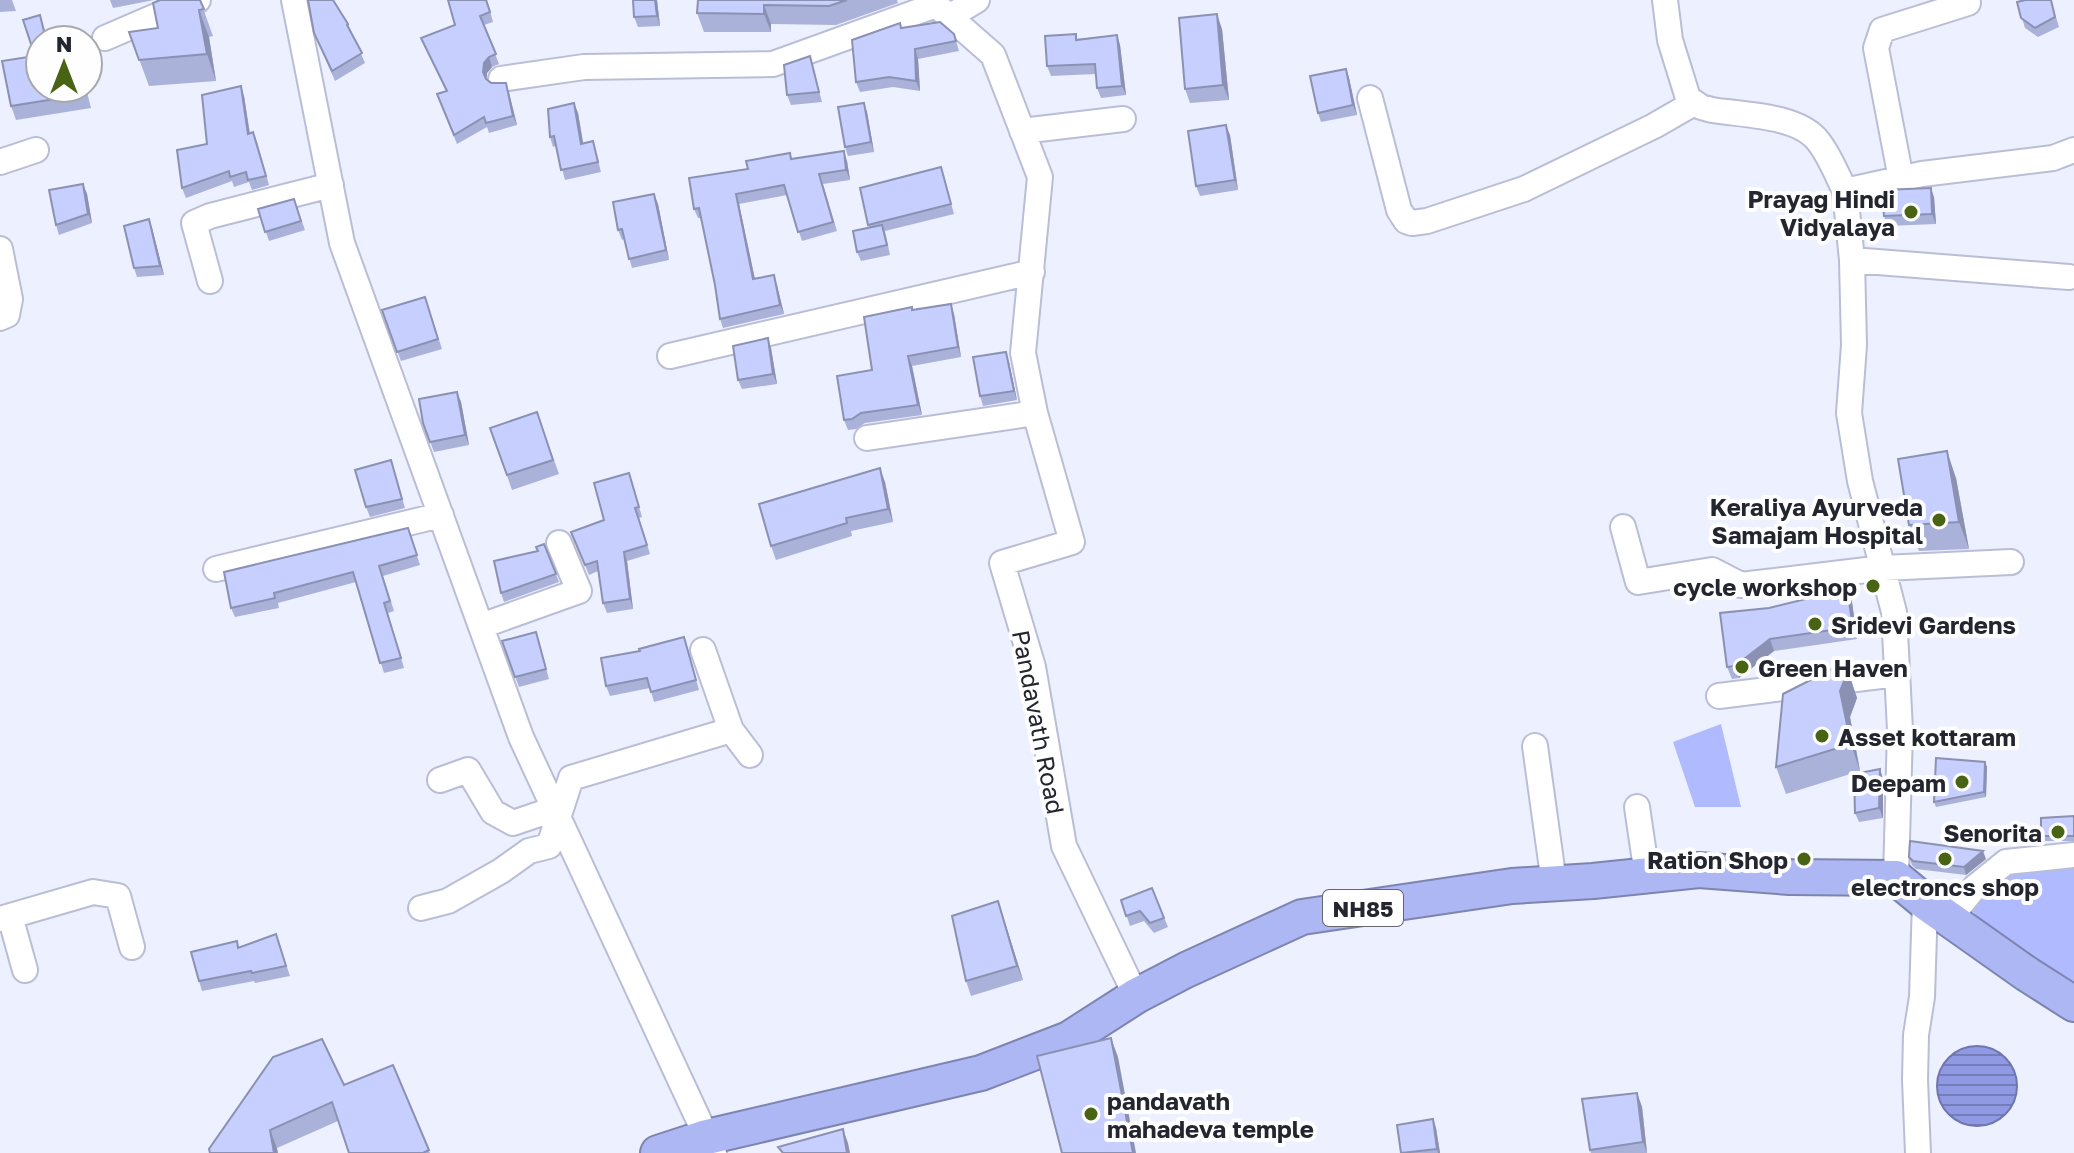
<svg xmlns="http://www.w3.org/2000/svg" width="2074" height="1153" font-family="'Golos Text',sans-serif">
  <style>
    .green { fill: #b0baff }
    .water { fill: url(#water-rules); stroke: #6f76ae; stroke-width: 2 }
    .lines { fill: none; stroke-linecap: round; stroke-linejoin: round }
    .minor-casing { stroke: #b9bed6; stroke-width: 28 }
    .highway-casing { stroke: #7d84af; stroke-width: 38 }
    .minor { stroke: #fff; stroke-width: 24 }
    .highway { stroke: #adb7f4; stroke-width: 34 }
    .wall { fill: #abb2da }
    .shaded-wall { fill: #8b91b2 }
    .building { fill: #c7cffe; stroke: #8b91b2; stroke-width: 2 }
    .poi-dot { fill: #486314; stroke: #fefefe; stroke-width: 3 }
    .labels { text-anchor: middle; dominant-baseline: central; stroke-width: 8; stroke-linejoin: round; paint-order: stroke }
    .shield { fill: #fefefe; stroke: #65676d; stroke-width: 2 }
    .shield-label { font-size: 22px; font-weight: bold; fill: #24262f }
    .poi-label { font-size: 24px; font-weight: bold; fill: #24262f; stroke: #fefefe; text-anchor: end }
    .street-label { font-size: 24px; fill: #24262f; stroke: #fefefe }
  </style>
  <defs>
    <pattern id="water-rules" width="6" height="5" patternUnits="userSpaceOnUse" patternTransform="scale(2)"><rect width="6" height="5" fill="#8f99e4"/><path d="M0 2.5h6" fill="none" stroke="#757db9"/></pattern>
  </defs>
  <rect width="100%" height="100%" fill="#edf0ff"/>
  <path class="green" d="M1721 724 1741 807H1695L1673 742Z
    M2074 859V984L1993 933 1973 912 1974 898 2017 866Z"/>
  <path class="water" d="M1937 1086a40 40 0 1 1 80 0a40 40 0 1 1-80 0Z"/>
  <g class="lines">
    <g class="minor-casing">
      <path id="minor" d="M294 0 342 243 521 737 714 1153
        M935 0 936 5 993 55 1040 177 1023 353 1035 413 1072 542 1002 563 1033 667 1064 846 1136 996
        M1665 0 1670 40 1688 98 1701 107 1712 110C1743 115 1798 115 1818 141 1830 156 1837 175 1845 191
        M949 17 977 0
        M105 38 191 1 198 0
        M501 79 584 67 773 64 936 5
        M1370 98 1399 210 1406 221 1412 223 1427 221 1524 189 1654 126 1694 103
        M1022 131 1123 119
        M0 162 36 150
        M1901 179 1876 48 1882 30 1968 3
        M0 249 10 299 7 315 0 318
        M1852 260 2069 277
        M210 281 194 223 210 216 331 185
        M670 356 1032 272
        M867 438 1035 413
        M1623 527 1638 582 1712 570 1741 585 1883 568 2011 562
        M216 569 441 515
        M481 626 579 591 559 543
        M1719 696 1897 674
        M731 730 750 755
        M1535 746 1554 883
        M440 780 468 770 493 812 513 823 554 809
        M1637 807 1647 875
        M1896 878 1900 730 1894 612 1860 481 1849 413 1854 345 1852 260 1845 191 1922 174 2053 158 2074 150
        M421 908 448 901 501 871 529 851 549 846 571 778 731 730 703 650
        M10 916 25 970
        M0 919 93 892 118 896 132 947
        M1949 919 1975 887 2006 862 2074 855
        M1918 1153 1915 1080 1916 1035 1922 997 1925 902"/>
    </g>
    <g class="highway-casing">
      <path id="highway" d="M658 1153 707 1137 981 1073 1069 1039 1136 996 1186 970 1302 917 1512 886 1593 881 1699 870 1790 877 1896 878 1925 902 2027 974 2074 1004"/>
    </g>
    <use href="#minor" class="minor"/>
    <use href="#highway" class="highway"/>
  </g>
  <path class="wall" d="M0 0H12L16 11 0 12Z
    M110 0H154L113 8Z
    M200 0 213 36 209 37 216 81 149 86 129 32 158 28Z
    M448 0H487L493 22 484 25 499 64 492 67 487 73V79L509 93 517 125 489 133 487 127 457 144 437 94 446 91 421 38 455 25Z
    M657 0 660 26 638 27 634 17Z
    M698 0H897L898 3 836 25 771 24V32H704L697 13Z
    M2051 0 2059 27 2038 37 2025 28 2017 2Z
    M40 15 48 40H40V88H86L91 108 16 120 11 106 35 56Z
    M348 24 365 63 335 81 314 33Z
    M902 28 954 34 959 51 918 59 920 91 893 87 860 92 856 82Z
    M1222 29 1229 100 1190 103 1185 89Z
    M1076 34 1077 39 1117 35 1120 45 1126 95 1101 98 1097 88 1096 74 1051 76 1047 66Z
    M810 56 822 102 791 105 787 95Z
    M1346 69 1349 78 1357 115 1321 122 1318 113Z
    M244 96 250 133 257 142 269 185 252 190 249 182 234 187 232 181 186 198 182 188 207 144Z
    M574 103 578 113 583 144 593 141 601 172 565 180 556 146 553 147 550 137Z
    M864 103 867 112 874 152 848 156 845 147Z
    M1230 135 1238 190 1200 196 1196 186Z
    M792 158 847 161 850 180 823 184 837 231 802 241 787 195 739 204 755 279 774 275 784 314 723 328 720 319 715 285 701 218H698L694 209 748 169Z
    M941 167 954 214 885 231 890 255 861 261 857 252 869 228 860 188Z
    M83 184 87 194 92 223 59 235 56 225Z
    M1934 197 1936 224 1887 226 1884 216Z
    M294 199 305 230 269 241 258 209Z
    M658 204 669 260 632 268 624 239 622 240 618 230Z
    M152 228 164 275 137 277 134 268Z
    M425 297 442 349 401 361 382 310Z
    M913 310 954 314 961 357 912 366 922 415 865 423 856 429 848 430 844 420 872 370Z
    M768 338 771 348 777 384 742 389 738 380Z
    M1009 362 1017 400 983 406 980 396Z
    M457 392 461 402 469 445 434 452 423 423Z
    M537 412 559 474 512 490 490 428Z
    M391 460 405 508 370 517 366 507Z
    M629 473 642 517 639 518 650 554 627 561 633 609 607 613 603 603 598 571 589 575 571 532 604 520Z
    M1956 478 1969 549 1919 551 1909 525Z
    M885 482 893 522 851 531 852 536 776 560 771 546Z
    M408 528 420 565 383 576 394 611 388 613 404 668 384 673 356 582 278 603 279 608 235 617 231 608Z
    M544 544 559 582 504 602 501 593Z
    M1847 589 1852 602 1857 639 1774 651 1739 678 1732 679 1727 667 1769 608Z
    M536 632 549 679 519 687 502 641Z
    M684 637 699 690 654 702 650 688 610 696 606 686 640 651Z
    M1848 671 1857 698 1850 717 1860 771 1786 794 1776 767Z
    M1985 762 1987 767 1986 797 1936 807 1934 802Z
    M1880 769 1883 779V818L1859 822 1855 813Z
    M2074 816V841H2043L2041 836Z
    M1909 857 1986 859 1966 875 1916 869 1912 865Z
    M1152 888 1168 927 1154 933 1144 921 1130 926 1121 900Z
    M998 901 1023 980 971 996 966 981Z
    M276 934 290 976 255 983 254 981 202 991 199 981 237 941 239 947Z
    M393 1065 430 1153H349L338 1121 277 1148 210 1153 344 1085Z
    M1637 1093 1642 1107 1647 1153H1591L1590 1150Z
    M1433 1119 1436 1128 1440 1153H1401Z"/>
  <path class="shaded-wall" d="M655 0H657L660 26 657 16Z
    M764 5 771 24V32L764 14Z
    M199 10 209 37 216 81 207 54Z
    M1217 14 1222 29 1229 100 1223 85Z
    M1117 35 1120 45 1126 95 1122 86Z
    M915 49 918 59 920 91 916 81Z
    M489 57 492 67 487 73 486 82 483 72 484 63Z
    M1346 69 1349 78 1357 115 1353 105Z
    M506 83 509 93 517 125 513 116Z
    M241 86 244 96 251 143 248 134Z
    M574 103 578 113 585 154 581 144Z
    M864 103 867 112 874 152 871 142Z
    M1226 125 1230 135 1238 190 1235 180Z
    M844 151 847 161 850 180 846 170Z
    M83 184 87 194 92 223 88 214Z
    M1931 188 1934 197 1936 224 1932 214Z
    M654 194 658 204 669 260 666 250Z
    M736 194 739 204 757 289 753 279Z
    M149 219 152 228 164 275 160 266Z
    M774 275 777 285 784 314 780 305Z
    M951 304 954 314 961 357 958 347Z
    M768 338 771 348 777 384 773 374Z
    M1006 352 1009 362 1017 400 1014 391Z
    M908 356 912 366 922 415 918 405Z
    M457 392 461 402 469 445 465 435Z
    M1947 451 1956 478 1969 549 1959 522Z
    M880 468 885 482 893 522 888 509Z
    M624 552 627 561 633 609 630 599Z
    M1847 589 1852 602 1857 639 1853 627Z
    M1770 639 1774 651 1739 678 1735 666Z
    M1848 671 1857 698 1850 717 1860 771 1851 744 1840 691Z
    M1985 762 1987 767 1986 797 1984 792Z
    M1880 769 1883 779V818L1879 808Z
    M1983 851 1986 859 1966 875 1964 867Z
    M998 901 1003 916 1023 980 1017 966Z
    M1111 1038 1118 1057 1136 1153H1133Z
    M1637 1093 1642 1107 1647 1153 1643 1142Z
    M1433 1119 1436 1128 1440 1153H1438L1437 1149Z
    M843 1129 848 1143 850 1153H847Z
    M270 1130 277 1148 278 1153H274Z"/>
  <path class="building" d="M160 0H200L204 9 199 10 207 54 139 60 129 32 158 28 153 3Z
    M308 0H333L348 24 347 25 362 53 332 71 314 33Z
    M448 0H486L490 12 480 16 496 54 489 57 484 63 483 72 486 79 491 83H506L513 116 486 123 484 117 454 135 437 94 447 91 421 38 455 25Z
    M633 0H655L657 16 634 17Z
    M698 0H847L829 6 764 5V14L697 13Z
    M2025 0H2051L2055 17 2035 28 2021 18 2017 2Z
    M1217 14 1223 85 1185 89 1179 18Z
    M40 15 46 40H40V88H84L86 94 11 106 2 61 35 56 23 20Z
    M940 22 954 34 956 41 915 49 916 81 889 77 856 82 852 40 900 23 901 28Z
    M1076 34V40L1117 35 1122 86 1097 88 1095 64 1047 66 1045 36Z
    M810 56 819 92 787 95 784 65Z
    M1346 69 1353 105 1318 113 1310 76Z
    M241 86 248 134 253 132 266 176 248 180 246 172 230 177 229 171 182 188 177 150 207 144 202 95Z
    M574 103 581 144 593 141 598 162 561 170 554 136 550 137 548 109Z
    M864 103 871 142 845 147 838 107Z
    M1226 125 1235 180 1196 186 1188 131Z
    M844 151 846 170 819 174 833 222 798 232 784 185 736 194 753 279 774 275 780 305 720 319 715 285 699 208 694 209 689 178 748 169 746 161 790 153 791 159Z
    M941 167 951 204 868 225 860 188Z
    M83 184 88 214 56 225 49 190Z
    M1931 188 1932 214 1884 216 1882 190Z
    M654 194 666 250 629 259 622 229 618 230 613 202Z
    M294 199 301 221 265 232 258 209Z
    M149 219 160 266 134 268 124 226Z
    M882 225 887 245 857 252 853 231Z
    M425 297 438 339 397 352 382 310Z
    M951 304 958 347 908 356 918 405 861 413 852 419 844 420 837 376 872 370 864 317 912 307V310Z
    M768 338 773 374 738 380 733 346Z
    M1006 352 1014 391 980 396 973 357Z
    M457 392 465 435 430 442 423 423 419 399Z
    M537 412 553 460 507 475 490 428Z
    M1947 451 1959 522 1909 525 1898 459Z
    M391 460 402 499 366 507 355 470Z
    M880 468 888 509 846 518 847 523 771 546 759 504Z
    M629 473 639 507 635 508 647 545 624 552 630 599 603 603 597 561 585 565 571 532 604 520 594 483Z
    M408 528 417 555 379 566 390 601 384 603 401 658 380 663 353 572 274 593 275 598 231 608 224 572Z
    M544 544 556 574 501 593 494 561 538 551 536 547Z
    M1847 589 1853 627 1770 639 1735 666 1727 667 1720 613 1769 608Z
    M536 632 546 669 515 677 502 641Z
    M684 637 696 680 651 692 647 678 606 686 601 658 640 651 639 649Z
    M1832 669 1848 671 1840 691 1851 744 1776 767 1783 694Z
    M1936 758 1985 762 1984 792 1934 802Z
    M1880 769 1879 808 1855 813 1854 774Z
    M2074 816V836H2041V818Z
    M1910 841 1983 851 1964 867 1913 861 1909 857Z
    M1152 888 1164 918 1150 923 1140 911 1126 916 1121 900Z
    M998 901 1017 966 966 981 952 916Z
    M276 934 286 966 252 973 251 971 199 981 191 952 237 941 238 948Z
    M1111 1038 1133 1153H1062L1037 1056Z
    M322 1039 344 1085 393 1065 429 1150 423 1153H349L332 1102 270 1130 274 1153H210L209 1149 273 1057Z
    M1637 1093 1643 1142 1590 1150 1582 1099Z
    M1433 1119 1437 1149 1401 1153 1397 1125Z
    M843 1129 847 1153H783L778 1147Z"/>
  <g class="poi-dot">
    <circle cx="1911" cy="212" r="8"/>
    <circle cx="1939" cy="520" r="8"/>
    <circle cx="1873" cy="586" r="8"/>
    <circle cx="1815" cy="624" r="8"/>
    <circle cx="1742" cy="667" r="8"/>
    <circle cx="1822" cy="736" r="8"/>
    <circle cx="1962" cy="782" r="8"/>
    <circle cx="2058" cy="832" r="8"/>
    <circle cx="1804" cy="859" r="8"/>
    <circle cx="1945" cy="859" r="8"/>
    <circle cx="1091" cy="1114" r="8"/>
  </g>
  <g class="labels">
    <rect class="shield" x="1323" y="890" width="80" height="36" rx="6"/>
    <g class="shield-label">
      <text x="1363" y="908">NH85</text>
    </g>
    <g class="poi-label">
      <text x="1895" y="198">Prayag Hindi<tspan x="1895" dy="28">Vidyalaya</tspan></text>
      <text x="1923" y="506">Keraliya Ayurveda<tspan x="1923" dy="28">Samajam Hospital</tspan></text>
      <text x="1857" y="586">cycle workshop</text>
      <text x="1831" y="624" text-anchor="start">Sridevi Gardens</text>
      <text x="1758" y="667" text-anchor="start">Green Haven</text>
      <text x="1838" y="736" text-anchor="start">Asset kottaram</text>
      <text x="1946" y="782">Deepam</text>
      <text x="2042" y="832">Senorita</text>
      <text x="1788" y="859">Ration Shop</text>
      <text x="1945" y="886" text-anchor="middle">electroncs shop</text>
      <text x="1107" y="1100" text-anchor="start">pandavath<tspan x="1107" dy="28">mahadeva temple</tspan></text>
    </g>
    <g class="street-label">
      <text transform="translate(1039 722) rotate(79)">Pandavath Road</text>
    </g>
  </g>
  <g transform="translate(64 64)"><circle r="38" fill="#fefefe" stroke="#a7a8ab" stroke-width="2"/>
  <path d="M0-6L14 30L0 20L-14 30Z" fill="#486314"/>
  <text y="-12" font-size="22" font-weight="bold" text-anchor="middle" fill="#24262f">N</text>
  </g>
</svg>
